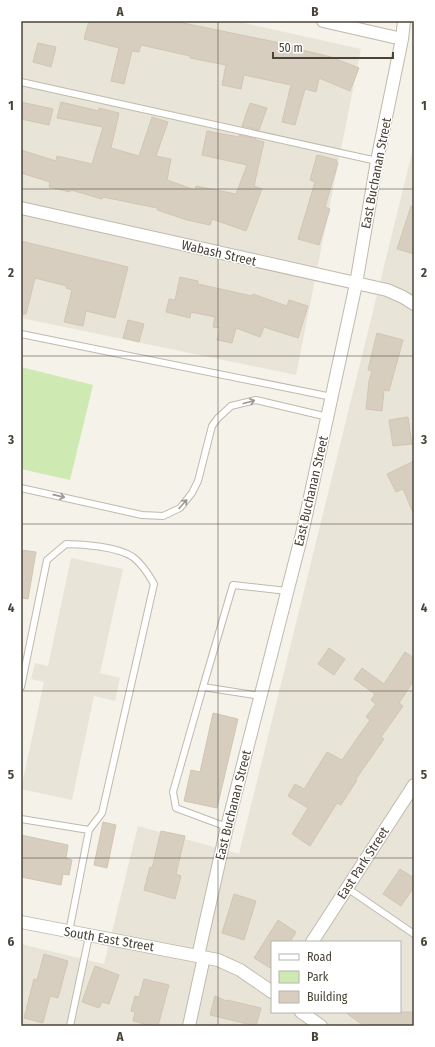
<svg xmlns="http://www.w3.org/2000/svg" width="435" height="1047" font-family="'Fira Sans Condensed',sans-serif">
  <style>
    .residential { fill: #e9e4d8; fill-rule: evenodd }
    .green { fill: #cee9b2 }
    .building { fill: #d7cebf; stroke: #d1c6b2 }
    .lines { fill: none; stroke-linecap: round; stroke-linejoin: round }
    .service-casing { stroke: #c1baac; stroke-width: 8 }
    .minor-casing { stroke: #c1baac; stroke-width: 14 }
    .service { stroke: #fff; stroke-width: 6 }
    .minor { stroke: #fff; stroke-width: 12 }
    .oneway { stroke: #9b9892 }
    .grid { fill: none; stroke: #494338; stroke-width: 1; stroke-opacity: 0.55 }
    .labels { text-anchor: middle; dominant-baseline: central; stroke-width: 3; stroke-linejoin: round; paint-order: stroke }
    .street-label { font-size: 13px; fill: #494338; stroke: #fff }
    .neatline { fill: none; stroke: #494338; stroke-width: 1.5 }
    .grid-label { font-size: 13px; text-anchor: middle; font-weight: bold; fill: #494338 }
  </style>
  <rect width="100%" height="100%" fill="#f5f2ea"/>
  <path class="residential" d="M21 21H235L361 49 296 375 21 318Z
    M414 145V1026H21V944L104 964 138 826 239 854ZM272 942H400V1012H272Z
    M71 558 123 569 100 673 120 678 115 701 94 696 72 800 21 789 44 682 31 679 35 663 48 666Z"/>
  <path class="green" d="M21 367 93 385 70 480 21 469Z"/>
  <path class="building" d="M89 21H183V23L217 30 290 45V47L331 57 359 68 350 91 319 78 316 92 305 89 295 125 282 122 291 85 244 75 241 89 222 85 226 65 190 58V56L141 45 139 52 132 51 124 84 111 81 119 48 84 39Z
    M38 43 56 47 51 67 33 62Z
    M21 102 53 109 49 125 21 119Z
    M61 102 99 111V108L119 113 111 148 139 156 152 117 168 122 156 156 171 159 167 180 195 190 196 186 236 194 247 165 202 155 207 131 239 137V135L256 139V140L264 142 254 186 262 189 246 231 212 219 210 225 187 220 157 210V208L103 197 102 199 71 190 70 192 49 187 50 182 21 173V150L56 161 57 156 92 164 103 127 57 118Z
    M250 103 267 108 259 130 242 126Z
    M317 155 337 160 336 162 338 163 325 207 330 209 319 245 298 239 315 182 310 180Z
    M411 206H414V254L397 249Z
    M21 241 128 267 115 318 86 311 83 326 64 322 72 290 66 288 67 286 35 278 26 314H21Z
    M180 277 198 281V284L252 296 253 294 287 306 289 300 308 306 298 338 264 327 260 337 236 328 232 343 217 340 220 328 213 327 215 317 191 312 190 318 166 312 169 299 175 300Z
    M128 320 144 324 139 342 123 338Z
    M377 333 403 340 389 391 384 390 382 411 366 409 369 381 372 371 368 370Z
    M408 417 412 444 393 446 389 420Z
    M414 461V515L403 489 396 492 387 474Z
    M21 550 36 552 28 599 21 598Z
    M329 648 345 659 334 675 318 664Z
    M405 652 414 658V680L399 703 403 706 381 737 384 739 356 779 357 780 341 805 337 803 310 846 292 834 308 808 288 796 295 784 304 789 327 752 342 760 370 720 366 717 376 704 371 700 375 694 354 679 362 668 384 684Z
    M213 713 238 719 217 808 184 801 191 770 200 772Z
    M103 822 116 825 107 868 94 865Z
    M161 831 185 836 176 874 181 876 175 899 144 890 150 867 152 868Z
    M21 835 68 845 66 858 72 860 69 875 63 874 61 885 21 877Z
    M400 869 414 878V887L401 906 383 894Z
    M234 894 256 901 244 940 222 933Z
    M278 920 296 932 290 942H272V969L254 958Z
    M44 954 68 961 58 998 50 996 43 1023 24 1018 34 979 37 980Z
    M95 966 119 975 109 1004 102 1002 99 1008 82 1002Z
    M144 979 169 985 158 1026H152L133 1021 135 1012 131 1011 135 996 139 997Z
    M215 996 226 1001 227 1000 261 1008 256 1026 210 1015Z
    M345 1012H414V1026H364Z"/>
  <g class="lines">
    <g class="service-casing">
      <path id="service" d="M21 82 377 161
        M21 334 332 397
        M21 488 142 515 163 516 180 508 192 493 198 481 212 426 218 418 231 406 256 400 328 417
        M21 687 47 560 66 544C84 544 118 547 133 557 142 564 149 575 154 584L102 813 89 830 69 932
        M203 687 233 585 287 591
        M21 819 89 830
        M227 827 176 808 173 792 203 687 261 696
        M347 888 414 934
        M70 1026 89 936"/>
    </g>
    <g class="minor-casing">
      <path id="minor" d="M323 21 402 39
        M21 208 387 290 403 297 414 304
        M21 922 218 960 240 970 272 992
        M312 942 414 785
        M198 956 227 827 302 534 356 284 377 161 402 39 404 21
        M301 1012 321 1026
        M189 1026 204 957"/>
    </g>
    <use href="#service" class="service"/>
    <use href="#minor" class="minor"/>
  </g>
  <defs><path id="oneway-shaft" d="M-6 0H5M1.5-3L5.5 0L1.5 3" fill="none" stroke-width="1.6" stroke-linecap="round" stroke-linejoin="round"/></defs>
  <g class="oneway">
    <use href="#oneway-shaft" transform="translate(249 402) rotate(-15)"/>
    <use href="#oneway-shaft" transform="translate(59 496) rotate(13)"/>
    <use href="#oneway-shaft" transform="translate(183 504) rotate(-48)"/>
  </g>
  <path class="grid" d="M218 21V1026M21 189H414M21 356H414M21 524H414M21 691H414M21 858H414"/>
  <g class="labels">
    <g class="street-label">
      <text transform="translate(376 173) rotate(-79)">East Buchanan Street</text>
      <text transform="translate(219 253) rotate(13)">Wabash Street</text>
      <text transform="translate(311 491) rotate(-77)">East Buchanan Street</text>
      <text transform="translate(233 805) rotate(-76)">East Buchanan Street</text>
      <text transform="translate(363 863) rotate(-57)">East Park Street</text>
      <text transform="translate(109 939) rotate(10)">South East Street</text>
    </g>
  </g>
  <rect width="435" height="1047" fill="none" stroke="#ffffff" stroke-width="44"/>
  <rect x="271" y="941" width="130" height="72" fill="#ffffff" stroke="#b6b4af"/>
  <rect x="279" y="954" width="20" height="6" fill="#ffffff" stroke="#b6b4af"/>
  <text x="307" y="961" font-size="12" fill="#494338">Road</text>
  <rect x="279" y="971" width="20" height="12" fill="#cee9b2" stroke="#b6b4af"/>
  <text x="307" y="981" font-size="12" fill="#494338">Park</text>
  <rect x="279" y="991" width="20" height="12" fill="#d7cebf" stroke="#b6b4af"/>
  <text x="307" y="1001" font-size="12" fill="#494338">Building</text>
  <path d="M273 52v6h120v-6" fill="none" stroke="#494338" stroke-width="2"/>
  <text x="279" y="52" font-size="12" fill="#494338" stroke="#ffffff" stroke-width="3" paint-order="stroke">50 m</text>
  <rect x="22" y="22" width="391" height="1003" class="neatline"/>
  <g class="grid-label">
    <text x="120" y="16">A</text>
    <text x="315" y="16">B</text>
    <text x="11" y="110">1</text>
    <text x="424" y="110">1</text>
    <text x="11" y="277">2</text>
    <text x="424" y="277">2</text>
    <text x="11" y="444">3</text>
    <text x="424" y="444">3</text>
    <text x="11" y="612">4</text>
    <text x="424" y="612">4</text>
    <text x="11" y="779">5</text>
    <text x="424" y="779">5</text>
    <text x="11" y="946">6</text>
    <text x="424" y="946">6</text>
    <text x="120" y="1041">A</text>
    <text x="315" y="1041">B</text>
  </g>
</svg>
